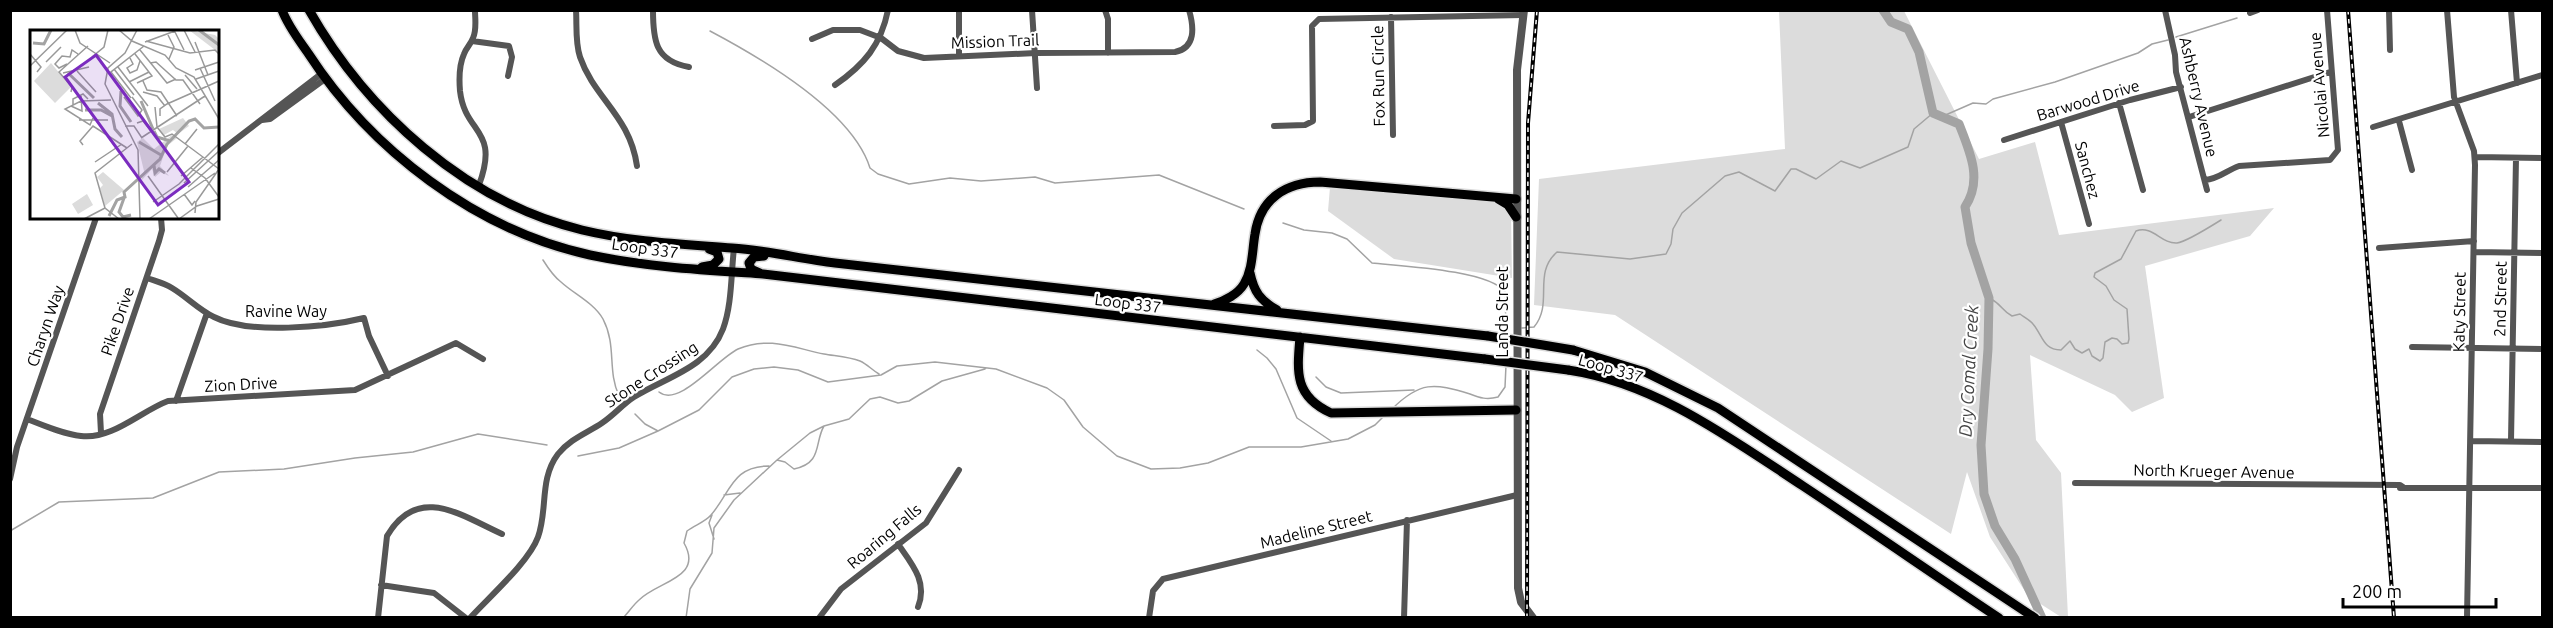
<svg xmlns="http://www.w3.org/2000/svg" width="2553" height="628" font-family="Ubuntu,sans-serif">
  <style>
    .green { fill: #dcdcdc }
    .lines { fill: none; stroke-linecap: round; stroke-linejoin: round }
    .stream { stroke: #a3a3a3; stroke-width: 1.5 }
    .river { stroke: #a3a3a3; stroke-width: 9 }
    .primary-casing { stroke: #dbdbdb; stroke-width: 12 }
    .minor { stroke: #555; stroke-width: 6 }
    .tertiary { stroke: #555; stroke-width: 8 }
    .primary { stroke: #000; stroke-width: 9 }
    .rail-casing { stroke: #000; stroke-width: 4 }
    .rail { stroke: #fff; stroke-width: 1.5; stroke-dasharray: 4.5; stroke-linecap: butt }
    .primary-bridge-casing { stroke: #dbdbdb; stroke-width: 12; stroke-linecap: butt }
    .primary-bridge { stroke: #000; stroke-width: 9 }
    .labels { text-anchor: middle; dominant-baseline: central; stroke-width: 4.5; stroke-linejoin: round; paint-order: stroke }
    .street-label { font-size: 16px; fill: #000; stroke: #fff }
    .water-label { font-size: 18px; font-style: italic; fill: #444; stroke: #fff }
    .inset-river { fill: none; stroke: #a3a3a3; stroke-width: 3 }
    .inset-road { fill: none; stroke: #999; stroke-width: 1.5 }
    .view { fill: #7b2cbf; fill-opacity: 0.15; stroke: #7b2cbf; stroke-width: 3 }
    .inset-edge { fill: none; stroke: #000; stroke-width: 3 }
  </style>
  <rect width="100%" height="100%" fill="#fff"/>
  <path class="green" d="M1779 11H1904L1979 159 2035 142 2059 235 2274 208 2250 236 2145 266 2164 398 2132 412 2115 395 2030 355 2036 440 2061 473 2068 617H2061L2028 596 1990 537 1967 472 1951 534 1615 315 1534 305 1539 179 1785 149Z
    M1330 187 1489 198 1501 202 1511 213 1512 278 1394 259 1328 211Z"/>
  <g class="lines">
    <path class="stream" d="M710 31C761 58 852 111 870 168L878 174 909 184 950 178 981 181 1035 177 1055 183 1159 175 1244 209
      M2176 37 2237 18
      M1941 117 1973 103 1986 104 1993 99 2055 82 2138 53 2152 44 2168 40
      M1283 223 1304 230 1332 233 1347 239 1372 263C1400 266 1489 270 1505 292L1506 326 1509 328 1505 336
      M543 260C548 268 553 276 561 282 574 294 594 303 603 319 617 346 607 370 619 396
      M1989 298C2002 304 2001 310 2012 316L2020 314C2024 317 2030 320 2033 324 2043 336 2043 350 2061 350L2070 341 2075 349 2082 353 2089 349 2092 356 2100 361 2103 358 2105 342 2112 338 2117 339 2122 344 2128 343 2129 339 2127 309 2114 300 2106 286 2094 277 2095 273 2121 259 2136 231C2153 225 2161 244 2177 243 2185 242 2213 225 2221 220
      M1522 328 1534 327C1554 303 1532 274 1557 252L1630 259 1666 254 1671 244 1673 229 1682 213 1725 176 1739 172 1775 191 1791 169H1796L1816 179 1841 161 1860 168 1908 147 1914 129 1933 113
      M1505 344 1506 357
      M1257 350 1267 358 1276 369 1297 418 1331 441
      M1316 377 1326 387 1341 393 1414 390
      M659 392C679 408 717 359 738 349 769 336 794 348 824 354 835 356 849 357 860 361 867 364 872 370 879 374
      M1392 409C1420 381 1434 383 1470 394 1480 398 1487 400 1498 397L1505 387 1506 365
      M635 414 645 424 658 431
      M578 456 619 448 658 431 699 410 732 377 754 369 774 367 798 370 828 382 881 375 897 366 935 362 996 369 1047 388 1064 400 1083 427 1117 456 1151 469 1180 468 1208 463 1249 447H1301L1348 439 1375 425 1384 416
      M777 460 810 433 824 426
      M724 495 740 493
      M712 515 709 523 714 539
      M10 531 59 502 153 498 219 472 284 469 355 458 413 452 478 434 547 445
      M623 618C629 612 633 605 639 600 658 581 704 578 684 543L687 531C695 525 705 522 711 515 731 492 732 466 769 466
      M686 618 690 589 712 553 714 528 734 500 777 460 785 462 794 469C823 463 814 443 824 426L849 419 870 399 880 397 898 403 909 401 942 381 985 369"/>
    <path class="river" d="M1883 10 1891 22 1908 29 1919 52 1933 113 1959 124C1970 152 1983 180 1965 207L1971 243 1989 298 1988 349 1981 445 1984 494 1995 526 2015 559 2042 618"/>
    <g class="primary-casing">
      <path id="primary" d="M282 10C288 26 299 40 308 53 371 150 476 230 590 255 647 267 705 270 763 274L1485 359
        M309 10C367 112 466 202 582 230 632 242 681 244 732 248 766 250 801 259 835 263L1488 336
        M1498 199 1508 205 1516 217
        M702 267 713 265 719 259 717 252 709 249
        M760 273 751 269 749 263 754 257 764 256
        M1250 273C1254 292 1260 300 1277 310
        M1214 304C1225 301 1238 294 1244 284 1253 269 1252 251 1255 234 1260 199 1286 182 1320 182L1516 199
        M1300 337C1297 372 1294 396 1331 413L1516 410
        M1573 350 1645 372 1718 408 2035 618
        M1568 370C1656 383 1731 439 1803 486 1868 529 1933 574 1999 618"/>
    </g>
    <path class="minor" d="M475 10C475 19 477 30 473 38 471 44 466 48 464 54 459 65 459 79 460 91 465 135 500 128 479 185
      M576 10C577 25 575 42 580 57 594 98 630 116 637 166
      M653 10C653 40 655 61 689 67
      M959 10V56
      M1032 10 1037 88
      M1105 10 1108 19V53
      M2165 10 2175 55 2176 72 2207 190
      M2389 10 2390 50
      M2447 10 2454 97 2474 151 2475 165 2467 618
      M2511 10 2517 83
      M2250 13 2258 10
      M1391 17 1393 135
      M812 39 833 30H860L881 38 898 51 924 58 1036 53 1175 52C1196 48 1194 27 1189 10
      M472 41 509 46 512 57 508 76
      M835 85C864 65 881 45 888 10
      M2119 103 2143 190
      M2189 117 2330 72
      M262 120 270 119 325 79
      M2399 121 2412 170
      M2061 122 2089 224
      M1274 126 1305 125 1313 121 1312 26 1319 19 1523 15
      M2373 127 2542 75
      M2004 140 2130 100 2181 87
      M218 153 321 74
      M2475 157 2542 158
      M2205 180C2219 179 2227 170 2239 166L2330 160 2338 150 2327 10
      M2379 248 2474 241
      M2474 252 2542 253
      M147 278C155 281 164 283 172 288 187 297 199 310 214 317 249 335 327 327 364 318L369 336 388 376
      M2412 347 2542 349
      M176 401 207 313
      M27 419C45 426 63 434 81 436 112 440 141 411 168 401L355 390 456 343 483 359
      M101 433 100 414 159 241 162 230 161 218
      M2471 441 2542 442
      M2511 441 2516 158
      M10 479 17 447 96 218
      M2075 483 2400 485 2403 487
      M2400 488H2542
      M898 544C912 564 928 582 918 607
      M381 585 434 593 466 618
      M378 618 387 536C418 483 462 516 502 534
      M470 618C489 597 529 562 538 537 548 510 539 479 558 454 570 439 587 433 602 423 614 415 623 404 634 397 666 377 708 368 723 329 732 305 731 274 734 248
      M819 618 841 589 926 523 959 470
      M1149 618 1153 591 1163 579 1517 495
      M1404 618 1407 520"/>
    <path class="tertiary" d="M1524 10 1517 70 1518 588 1521 602 1533 618"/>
    <use href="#primary" class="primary"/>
    <g class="rail-casing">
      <path id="rail" d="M2348 10 2394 618
        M1527 618 1528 123 1537 10"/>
    </g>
    <use href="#rail" class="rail"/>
    <g class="primary-bridge-casing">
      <path id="primary-bridge" d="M1488 336 1573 350
        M1485 359 1568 370"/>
    </g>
    <use href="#primary-bridge" class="primary-bridge"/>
  </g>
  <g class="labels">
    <g class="street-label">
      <text transform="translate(995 41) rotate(-2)">Mission Trail</text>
      <text transform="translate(1378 76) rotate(-91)">Fox Run Circle</text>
      <text transform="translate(2319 85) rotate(-95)">Nicolai Avenue</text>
      <text transform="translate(2199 97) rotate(77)">Ashberry Avenue</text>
      <text transform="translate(2088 100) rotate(-17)">Barwood Drive</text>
      <text transform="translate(2088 170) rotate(75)">Sanchez</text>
      <text transform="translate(645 248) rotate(8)">Loop 337</text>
      <text transform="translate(2500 299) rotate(-89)">2nd Street</text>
      <text transform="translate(1128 303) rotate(7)">Loop 337</text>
      <text x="286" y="311">Ravine Way</text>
      <text transform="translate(1502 312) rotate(-90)">Landa Street</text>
      <text transform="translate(2459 312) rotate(-89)">Katy Street</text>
      <text transform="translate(117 321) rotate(-71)">Pike Drive</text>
      <text transform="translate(45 326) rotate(-71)">Charyn Way</text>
      <text transform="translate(1611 368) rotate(16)">Loop 337</text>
      <text transform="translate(651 374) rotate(-33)">Stone Crossing</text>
      <text transform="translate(241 384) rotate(-3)">Zion Drive</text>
      <text transform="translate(2214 471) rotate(1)">North Krueger Avenue</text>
      <text transform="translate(1316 529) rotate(-14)">Madeline Street</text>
      <text transform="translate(884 536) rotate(-40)">Roaring Falls</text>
    </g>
    <g class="water-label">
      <text transform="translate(1968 371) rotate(-87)">Dry Comal Creek</text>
    </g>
  </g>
  <g transform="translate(30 30)">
    <rect width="189" height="189" fill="#fff"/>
    <path d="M159 0 185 5 189 9V23ZM21 33 41 57 25 73 4 51ZM153 88 159 96 148 104 143 100 134 105 129 99ZM142 105 147 108 137 116 130 136 139 146 131 142 125 147 122 139 111 151 114 141 107 112 113 108 124 119ZM73 142 94 160 75 176 70 158 73 155 67 147ZM57 164 63 175 48 184 42 174Z" fill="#dcdcdc"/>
    <path class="inset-river" d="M169 0 189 15M3 13 14 14 21 0M38 43 64 68M91 61 90 76 101 92M111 71 123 99M68 73 82 84 85 99 92 107M55 80H71L82 86M124 101 127 107 140 111M109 112 131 125M124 135 125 143 129 139 135 143M94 168 89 182 93 187 101 185M79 186 87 170 95 167 94 162 130 129 137 114 159 91 165 89 174 98 189 97"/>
    <path class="inset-road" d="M45 0 50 13 80 33M89 0 102 11 135 25 146 38 164 47 189 89M107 0 95 23 78 38 75 54 108 120 110 189M144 0 154 20M154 0 165 22M138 5 144 17 139 29M116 11 160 23 185 20 189 24M115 12 145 1M165 12 178 45M110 20 137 53 146 49M0 24 11 37 7 42M105 24 122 46 107 53M62 27 74 17 78 0M100 28 103 34 97 38 100 43 107 40 110 31M16 32 31 17M120 33 126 32 146 50H153L170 74M37 34 29 38 25 34 32 26 40 27 42 20 48 24M0 36 37 0M88 37 118 76M170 38 185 71M84 39 104 65M165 40 189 32M47 41 66 62M33 43 59 37M155 45 167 59M166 49 189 41M113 51 117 60 131 62 147 86M99 52 119 42M41 62 42 57 29 42 58 16M113 62 127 66 135 76M94 67 108 86 112 80 102 67M101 68 81 42 114 16M43 75V69L53 64 58 69M41 76 52 81 51 65M125 77 127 97M130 86V79L137 74 189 51M63 88 60 95 35 79 51 71 81 70M49 90H78M107 93 113 91 121 101M95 96H104L112 108M127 97 135 107 142 104 189 139M111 108 175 66M155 114 167 99M53 115 50 111 63 96 97 118M65 132 92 114M161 138 175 148 189 167M137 142 158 116M118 146 148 188M151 146 173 127M154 153 189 121M158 157 189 130M154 164 162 175 165 171M123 172 149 154 189 114M165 183 166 172 189 139M54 189 75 178M89 189 75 178 65 143 102 114M119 189 185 143M149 189 167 176 189 169"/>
    <path class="view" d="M66 25 159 152 128 175 35 47Z"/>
    <rect width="189" height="189" class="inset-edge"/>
  </g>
  <rect width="2553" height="628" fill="none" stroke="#000000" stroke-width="24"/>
  <path d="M2343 598v9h153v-9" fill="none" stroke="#000000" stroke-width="3"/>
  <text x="2352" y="598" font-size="18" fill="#000000" stroke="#ffffff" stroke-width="4.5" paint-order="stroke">200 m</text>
</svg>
